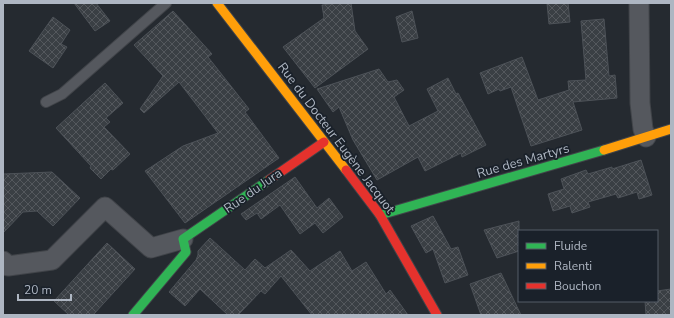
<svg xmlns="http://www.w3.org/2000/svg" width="674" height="318" font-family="'Nunito Sans',sans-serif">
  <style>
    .building { fill: url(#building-cross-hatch); stroke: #4d5258 }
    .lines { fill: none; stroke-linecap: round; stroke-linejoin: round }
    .lane-casing { stroke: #414449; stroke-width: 12 }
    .street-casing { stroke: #414449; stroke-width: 21 }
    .fast-casing { stroke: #414449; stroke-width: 11 }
    .slow-casing { stroke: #414449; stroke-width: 11 }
    .jam-casing { stroke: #414449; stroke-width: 11 }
    .lane { stroke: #55585e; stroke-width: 10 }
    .street { stroke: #55585e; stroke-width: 19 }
    .fast { stroke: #30b455; stroke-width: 9 }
    .slow { stroke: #ff9f0a; stroke-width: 9 }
    .jam { stroke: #e5322d; stroke-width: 9 }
    .labels { text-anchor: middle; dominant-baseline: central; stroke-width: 3.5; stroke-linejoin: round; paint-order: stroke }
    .street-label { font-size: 13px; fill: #aeb6c2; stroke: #1a212a }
  </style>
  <defs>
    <pattern id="building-cross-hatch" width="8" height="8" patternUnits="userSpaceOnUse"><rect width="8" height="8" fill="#3a3f44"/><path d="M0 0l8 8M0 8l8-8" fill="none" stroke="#54585d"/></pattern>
  </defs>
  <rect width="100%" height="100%" fill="#252a30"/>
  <path class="building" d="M74 3H96L110 21 95 31Z
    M338 3H351L355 31 368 49 315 88 283 47 324 18 322 5Z
    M547 3H568L570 22 549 24Z
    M173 11 212 54 208 57 249 109 245 112 279 158 185 223 145 171 183 146 218 133 179 82 144 113 140 109 163 76 134 45Z
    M412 11 418 38 402 42 396 17Z
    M53 17 70 30 61 44 67 47 53 68 29 51Z
    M604 19 609 76 615 75 617 98 573 102 582 130 531 146 511 87 500 91 499 89 488 94 480 73 522 57 538 100 569 90 568 81 586 80 581 21Z
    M379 69 388 82 397 80 404 90 394 97 409 126 438 111 427 89 448 78 456 94 458 93 486 145 462 157 461 153 425 171 418 157 377 180 353 140 339 107 333 112 317 89Z
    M105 83 123 103 106 118 110 122 104 127 130 154 113 170 111 169 101 179 90 168 91 166 56 128Z
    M641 160 652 195 639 199 637 192 618 198 616 194 588 202 590 207 572 213 570 206 553 211 548 194 564 189 561 179 586 170 588 174 612 167V169Z
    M52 172 80 198 53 226 37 211 23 212 3 233V174Z
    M295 177 317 208 329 198 343 217 323 233 315 223 300 234 280 205 261 219 257 213 246 220 241 214Z
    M433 216 451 249 458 247 468 275 445 283 433 249 426 253 411 226Z
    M519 221V251L497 258 484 230Z
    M210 238 245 270 255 259 265 268 291 250 310 271 340 251 352 271 366 262 386 294 390 290 408 315H312L281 276 265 294 261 291 238 315H228L200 289 185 306 169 292 196 260 198 255V251Z
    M107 243 135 269 93 315H69L54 301Z
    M501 273 521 315H481L470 284Z
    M671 289V315H646L645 301H657V291Z"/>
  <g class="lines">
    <g class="lane-casing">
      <path id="lane" d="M46 102 62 94 166 3"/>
    </g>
    <g class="street-casing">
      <path id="street" d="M639 3 640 103 643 129 646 137
        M3 261 8 266 52 260 105 207 151 248 183 239"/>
    </g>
    <g class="fast-casing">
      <path id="fast" d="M380 215 604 150
        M133 315 186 252 183 239 269 180"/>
    </g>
    <g class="slow-casing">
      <path id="slow" d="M217 3 346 170
        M604 150 671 129"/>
    </g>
    <g class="jam-casing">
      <path id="jam" d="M346 170 380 215 437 315
        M269 180 324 142"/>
    </g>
    <use href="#lane" class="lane"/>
    <use href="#street" class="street"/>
    <use href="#fast" class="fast"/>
    <use href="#slow" class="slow"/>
    <use href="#jam" class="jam"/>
  </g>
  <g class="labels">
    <g class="street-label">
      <text transform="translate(336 138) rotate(53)">Rue du Docteur Eugène Jacquot</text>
      <text transform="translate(523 161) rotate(-16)">Rue des Martyrs</text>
      <text transform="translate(253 191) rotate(-35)">Rue du Jura</text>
    </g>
  </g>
  <rect width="674" height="318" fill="none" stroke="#aeb6c2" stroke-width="8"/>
  <rect x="518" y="230" width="140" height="72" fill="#1a212a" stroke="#555d67"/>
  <rect x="526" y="243" width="20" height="6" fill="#30b455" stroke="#555d67"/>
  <text x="554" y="250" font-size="12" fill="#aeb6c2">Fluide</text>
  <rect x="526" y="263" width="20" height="6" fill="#ff9f0a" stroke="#555d67"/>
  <text x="554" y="270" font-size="12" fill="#aeb6c2">Ralenti</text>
  <rect x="526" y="283" width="20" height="6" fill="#e5322d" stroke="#555d67"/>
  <text x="554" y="290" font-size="12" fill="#aeb6c2">Bouchon</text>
  <path d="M18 294v6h53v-6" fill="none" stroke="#aeb6c2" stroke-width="2"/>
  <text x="24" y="294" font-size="12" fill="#aeb6c2" stroke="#1a212a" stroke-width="3" paint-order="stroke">20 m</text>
</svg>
